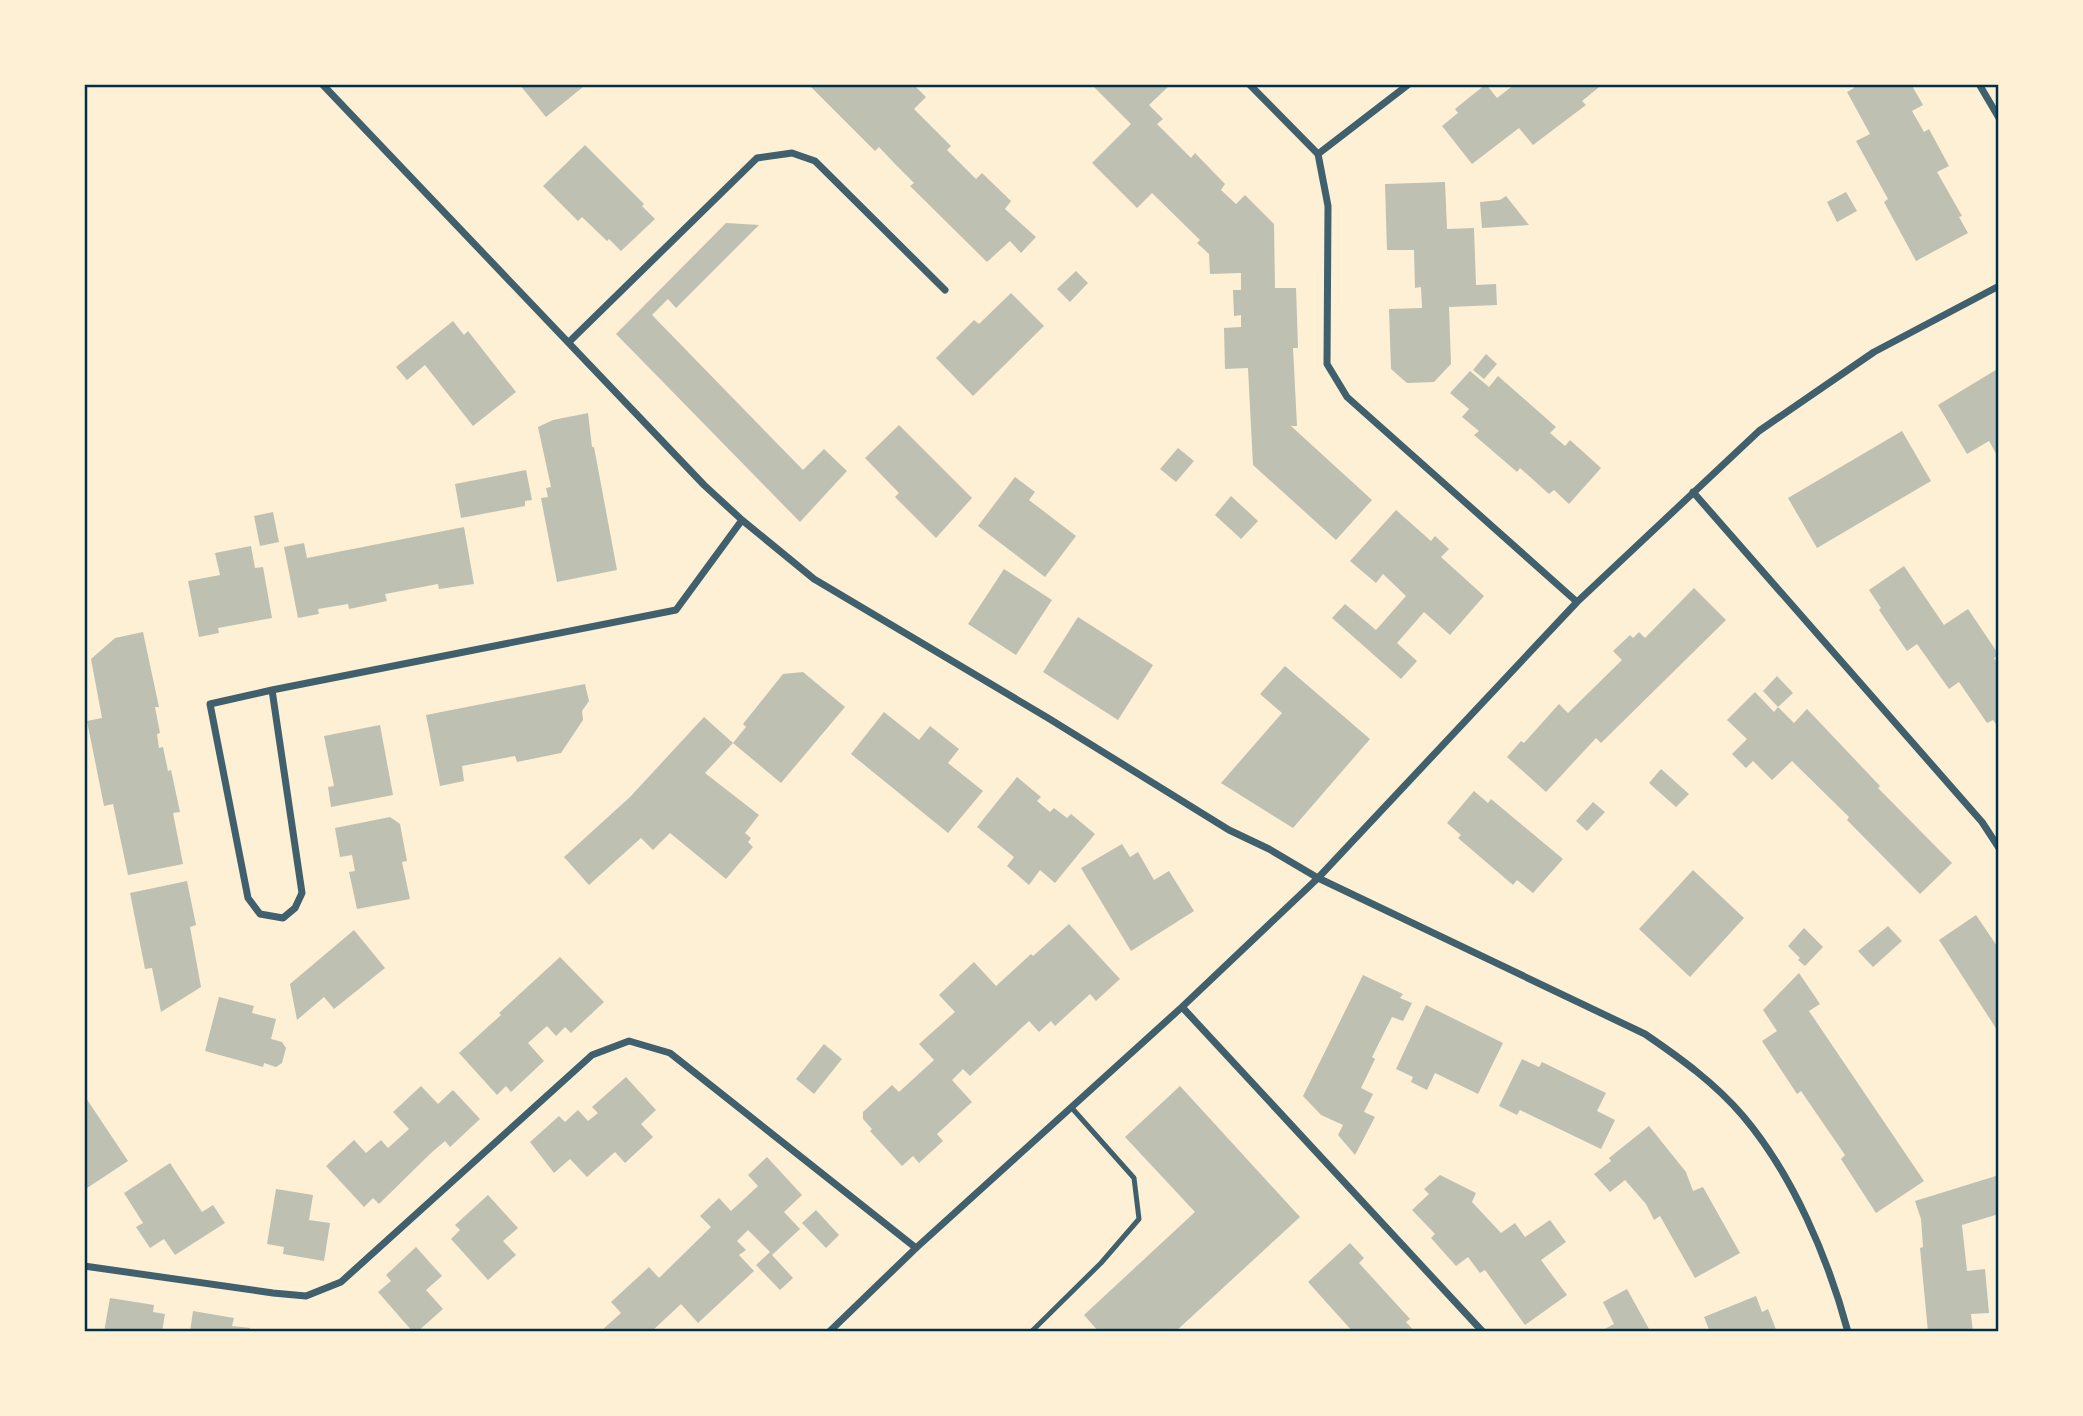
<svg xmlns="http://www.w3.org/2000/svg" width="2083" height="1416" font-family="Poppins,sans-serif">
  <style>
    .building { fill: #bec0b2 }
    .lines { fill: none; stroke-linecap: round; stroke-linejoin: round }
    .service { stroke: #3f606c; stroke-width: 5 }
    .minor { stroke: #3f606c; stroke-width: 7 }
    .neatline { fill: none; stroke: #003049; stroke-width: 2.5 }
  </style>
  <rect width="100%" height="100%" fill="#fdf0d5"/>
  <path class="building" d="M519 84H580L583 87 546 117Z
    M808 84H913L926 97 914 109 951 146 947 150 976 179 982 173 1011 201 1005 209 1036 237 1021 253 1010 241 987 262 910 186 914 183 896 165 879 147 875 151Z
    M1091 84H1171L1149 105 1163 119 1157 124 1191 158 1195 153 1225 184 1221 190 1236 204 1245 195 1274 224 1275 288H1296L1298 348H1293L1297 426H1291L1372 500 1336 540 1253 465 1248 368 1225 369 1224 328 1241 327V315L1234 316 1233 290H1241V273L1210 274 1209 254 1197 243 1200 240 1152 193 1137 208 1092 163 1131 124Z
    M1486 84 1497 98 1515 84H1603L1582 101 1586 105 1533 145 1519 128 1472 164 1442 126 1458 113 1455 109Z
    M1852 84H1911L1923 105 1912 111 1924 132 1929 129 1949 166 1937 172 1962 216 1959 217 1968 233 1916 261 1884 202 1888 199 1856 141 1870 134 1847 92 1854 88Z
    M585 145 644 204 642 206 655 219 621 251 609 239 607 241 582 217 578 221 543 186Z
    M1445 182 1447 229 1474 228 1476 285 1496 284 1497 305 1449 307 1451 364 1434 382 1407 383 1391 369 1389 309 1422 308 1421 287 1415 288 1414 250H1387L1385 184Z
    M1846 192 1857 211 1837 222 1827 202Z
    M1506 196 1529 225 1482 228 1480 202 1500 200Z
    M726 223 759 225 676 308 668 299 652 315 803 470 824 449 847 471 800 522 616 334Z
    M1076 271 1088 283 1070 302 1057 289Z
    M1011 293 1044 326 973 396 936 358 974 320 979 324Z
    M453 321 464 335 468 331 516 392 473 426 425 365 407 380 396 367Z
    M1486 354 1497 364 1484 379 1473 370Z
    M1999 368V459L1989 441 1967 454 1938 405Z
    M1470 371 1489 387 1498 376 1556 427 1550 433 1565 446 1570 440 1601 468 1569 504 1554 490 1549 494 1520 468 1517 472 1474 435 1479 431 1462 417 1469 409 1450 393Z
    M588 413 592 447H594L617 570 557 582 541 498 548 497 546 488 551 487 538 427 553 420Z
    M899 425 972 498 936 538 895 497 899 493 865 458Z
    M1902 431 1931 481 1817 548 1788 498Z
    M1178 448 1194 461 1176 482 1160 469Z
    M526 470 532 500 525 501V506L461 518 455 484Z
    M1015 477 1035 492 1029 500 1076 536 1045 577 978 526Z
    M1231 496 1258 521 1241 539 1215 515Z
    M1396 510 1431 541 1435 536 1449 549 1441 557 1484 596 1450 635 1424 612 1397 643 1417 661 1401 679 1332 618 1345 604 1376 630 1406 596 1383 574 1376 583 1350 561Z
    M273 512 279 542 260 546 254 516Z
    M464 527 474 584 439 589 438 584 385 594 387 601 349 609 348 604 318 609 319 614 298 618 284 547 304 543 307 558Z
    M251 546 255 568 263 567 272 618 218 628 219 633 199 637 188 581 220 575 215 553Z
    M1904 566 1944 625 1968 609 1999 655 1994 658 1999 665V728L1993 720 1987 723 1959 682 1949 689 1917 644 1907 651 1879 610 1881 608 1869 590Z
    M1004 569 1052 600 1016 655 968 624Z
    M1694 588 1726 620 1601 743 1596 738 1546 792 1507 757 1521 741 1524 743 1559 704 1568 713 1622 660 1613 651 1630 635 1633 638 1639 632 1645 638Z
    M1078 617 1153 665 1118 720 1043 672Z
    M143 632 159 707H155L160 733 157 734 159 748 163 747 168 771 171 770 180 812 173 813 183 864 128 875 113 804 104 806 87 721 102 718 91 659 115 638Z
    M1285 666 1370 739 1293 828 1221 783 1282 713 1260 694Z
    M803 672 845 707 781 783 733 743 705 773 759 815 745 833 751 838 748 842 753 847 726 879 670 833 653 850 641 838 589 885 564 857 630 797 704 717 733 743 746 727 743 724 783 674Z
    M1777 676 1793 693 1778 707 1763 691Z
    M585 684 589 701 582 711 583 720 561 753 517 762 515 756 462 766 464 781 440 786 426 715Z
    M1755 692 1774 712 1778 707 1794 723 1807 709 1880 786 1878 788 1952 863 1920 894 1847 820 1849 817 1792 761 1772 780 1753 761 1746 768 1732 754 1747 739 1727 720Z
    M884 712 919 740 930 726 959 749 948 763 983 791 948 833 851 754Z
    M380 725 393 795 331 807 328 787 334 786 324 736Z
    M1661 769 1689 794 1676 807 1649 783Z
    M1017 777 1041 797 1037 801 1050 812 1054 808 1067 818 1071 814 1095 834 1055 883 1040 870 1029 885 1007 866 1014 857 977 827Z
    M1474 791 1488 803 1491 799 1563 859 1533 893 1517 880 1513 885 1458 838 1461 835 1447 823Z
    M1593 802 1605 812 1587 831 1576 821Z
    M390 817 400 824 407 861 402 862 410 899 357 909 349 872 355 871 352 855 340 857 335 828Z
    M1122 844 1130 857 1138 852 1154 880 1169 871 1194 911 1131 951 1081 868Z
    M1693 870 1744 918 1690 977 1639 929Z
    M187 881 196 925 190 927 201 987 161 1012 152 968 145 969 130 893Z
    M1976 915 1999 949V1033L1939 940Z
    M1069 924 1120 979 1096 1001 1090 994 1055 1026 1051 1021 1039 1032 1029 1021 970 1076 963 1069 952 1080 972 1102 937 1134 943 1141 919 1163 913 1156 902 1166 870 1131 872 1129 863 1119V1112L892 1085 899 1092 934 1060 919 1044 955 1012 939 995 974 962 996 986 1031 954 1033 956Z
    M1888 926 1902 941 1873 967 1858 951Z
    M1804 928 1823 947 1805 966 1798 960 1800 958 1788 946Z
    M354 930 385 968 334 1009 324 997 297 1020 290 984Z
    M560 957 604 1002 571 1033 565 1027 556 1036 547 1026 528 1043 544 1061 511 1092 506 1086 497 1095 459 1053 501 1015 499 1013Z
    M1799 973 1820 1004 1809 1011 1924 1181 1876 1213 1841 1159 1845 1155 1801 1091 1797 1094 1762 1041 1777 1031 1763 1010Z
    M1363 975 1403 994 1400 998 1412 1003 1403 1021 1392 1017 1372 1057 1375 1059 1361 1088 1373 1094 1364 1112 1375 1117 1355 1155 1338 1135 1343 1125 1321 1115 1303 1096Z
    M219 997 254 1006 252 1013 276 1019 271 1039 282 1042 286 1048 282 1063 276 1067 264 1063 263 1067 205 1051Z
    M1426 1005 1503 1043 1478 1094 1435 1073 1427 1090 1411 1082 1413 1077 1396 1069Z
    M824 1044 842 1059 814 1094 796 1079Z
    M1522 1059 1539 1067 1542 1062 1606 1093 1597 1111 1615 1120 1601 1149 1520 1110 1517 1115 1499 1106Z
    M626 1077 656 1110 641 1124 653 1137 625 1163 615 1152 587 1177 570 1159 554 1173 530 1142 559 1116 565 1122 578 1110 588 1121 598 1113 592 1107Z
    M421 1086 438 1104 453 1090 480 1119 450 1147 445 1141 431 1153 379 1204 373 1198 364 1207 326 1166 354 1140 366 1153 381 1140 388 1148 409 1129 393 1112Z
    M1180 1086 1300 1217 1175 1332H1099L1084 1315 1195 1212 1125 1137Z
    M84 1095 128 1161 84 1190Z
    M1649 1126 1686 1172 1693 1191 1703 1187 1740 1253 1695 1278 1660 1216 1654 1220 1646 1204 1625 1180 1610 1192 1594 1174 1611 1161 1609 1158Z
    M767 1157 802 1195 784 1212 800 1229 772 1255 793 1278 780 1290 756 1265 770 1252 748 1230 737 1241 746 1250 739 1255 754 1271 698 1323 681 1304 651 1332H600L621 1313 611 1302 649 1267 659 1278 711 1227 700 1216 719 1198 731 1211 758 1186 748 1175Z
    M170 1163 202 1212 213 1205 225 1223 175 1255 164 1239 150 1248 136 1227 143 1223 124 1193Z
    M1440 1175 1476 1193 1472 1202 1501 1233 1515 1223 1525 1237 1550 1220 1566 1242 1541 1260 1567 1295 1525 1325 1485 1270 1480 1273 1468 1257 1456 1266 1431 1238 1435 1234 1412 1210 1429 1194 1424 1189Z
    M1999 1175V1214L1962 1225 1967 1271 1985 1269 1989 1313 1971 1314 1973 1332H1928L1920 1248 1923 1247 1921 1219 1915 1201Z
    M276 1189 313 1195 309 1220 330 1223 324 1261 283 1254 284 1247 267 1244Z
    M488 1195 518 1228 503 1241 516 1255 488 1280 451 1239 460 1230 455 1225Z
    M816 1210 839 1235 826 1248 802 1223Z
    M1350 1243 1364 1258 1359 1263 1410 1319 1406 1322 1415 1332H1353L1308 1282Z
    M416 1247 442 1276 426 1290 443 1309 417 1332H413L378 1292 391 1281 386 1275Z
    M1627 1289 1649 1329 1645 1332H1599L1614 1324 1603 1302Z
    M1756 1296 1762 1312 1768 1309 1777 1332H1710L1704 1317Z
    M110 1298 154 1305 153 1312 165 1314 162 1332H104Z
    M193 1311 234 1318 232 1326 250 1328 249 1332H190Z"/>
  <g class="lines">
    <path class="service" d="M1031 1332 1101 1263 1139 1219 1134 1178 1071 1107"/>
    <path class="minor" d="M322 84 704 485 742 520 814 579 1048 718 1229 830 1269 849 1318 878 1645 1034C1680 1058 1715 1083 1743 1116 1793 1175 1828 1258 1848 1332
      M1249 84 1318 154 1328 206 1327 364 1347 397 1577 602
      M1979 84 1999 118
      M1318 154 1409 84
      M569 342 757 158 792 153 815 161 945 290
      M1693 492 1982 822 1999 848
      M272 690 302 893 295 908 283 918 260 914 248 898 210 704 272 690 676 610 742 520
      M1182 1007 1483 1332
      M84 1266 273 1293 306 1296 341 1282 592 1055 629 1041 670 1053 916 1248
      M829 1332 916 1248 1182 1007 1318 878 1577 602 1759 431 1874 352 1999 286"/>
  </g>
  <rect width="2083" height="1416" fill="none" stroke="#fdf0d5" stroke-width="172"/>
  <rect x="86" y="86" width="1911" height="1244" class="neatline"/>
</svg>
